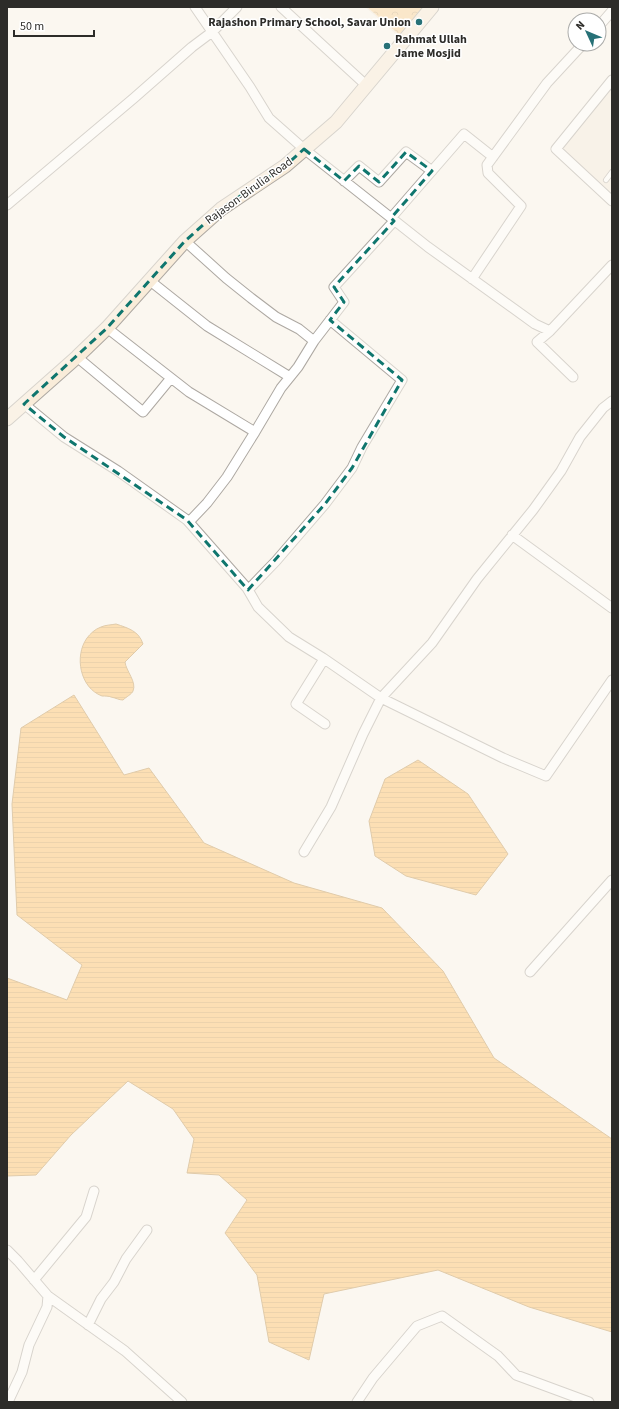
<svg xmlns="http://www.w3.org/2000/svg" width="619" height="1409" font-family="'Source Sans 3',sans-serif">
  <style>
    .built { fill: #f4eadd }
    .forest { fill: url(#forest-crowns) }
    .water { fill: url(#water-rules); stroke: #bf9556 }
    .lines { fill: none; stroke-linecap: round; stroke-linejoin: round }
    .lane-casing { stroke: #ada8a2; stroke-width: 6 }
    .street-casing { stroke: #ada8a2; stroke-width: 11 }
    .secondary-casing { stroke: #ada8a2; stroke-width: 15 }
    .lane { stroke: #fff; stroke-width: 4.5 }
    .street { stroke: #fff; stroke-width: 9 }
    .secondary { stroke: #f9ecd9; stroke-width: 13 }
    .marked { fill: none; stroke: #0f766e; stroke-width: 3; stroke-dasharray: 8 5; stroke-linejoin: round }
    .poi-dot { fill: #277177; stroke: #fff; stroke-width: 1.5 }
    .labels { text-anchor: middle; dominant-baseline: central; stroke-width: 3; stroke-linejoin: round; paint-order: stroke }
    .poi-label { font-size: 12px; font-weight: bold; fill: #2d2c29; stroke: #fff; text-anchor: end }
    .street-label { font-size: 12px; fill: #2d2c29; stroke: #fff }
  </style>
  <defs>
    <pattern id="forest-crowns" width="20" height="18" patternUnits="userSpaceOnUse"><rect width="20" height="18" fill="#f9d29c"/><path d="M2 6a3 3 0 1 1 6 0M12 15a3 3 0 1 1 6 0" fill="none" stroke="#d6b486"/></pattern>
    <pattern id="water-rules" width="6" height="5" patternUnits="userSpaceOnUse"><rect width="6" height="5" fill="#fdc26a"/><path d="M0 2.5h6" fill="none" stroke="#d9a75c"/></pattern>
  </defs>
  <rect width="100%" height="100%" fill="#fbf7f0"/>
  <path class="built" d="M365 7H367L402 37 406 43Z
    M612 88V193L561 150Z"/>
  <path class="forest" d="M367 7H428L402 37Z"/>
  <path class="water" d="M116 624C128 628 139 631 143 644L125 662C126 671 137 682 133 691 132 694 126 697 123 700 119 700 116 698 111 697 109 696 105 696 102 696 80 688 74 656 87 638 90 634 95 629 101 627 105 625 111 625 116 624Z
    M74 695 124 775 149 768 204 843 294 883 382 908 443 971 494 1058 612 1139V1332L529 1307 438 1270 324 1294 309 1360 269 1342 257 1275 225 1233 247 1200 219 1175 187 1173 194 1139 173 1109 128 1081 71 1135 36 1175 7 1176V978L67 1000 82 965 17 915 12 804 21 728Z
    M418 760 468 794 508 854 476 895 406 876 375 856 369 821 385 779Z"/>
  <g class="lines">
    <g class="lane-casing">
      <path id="lane" d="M606 180 612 172"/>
    </g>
    <g class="street-casing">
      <path id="street" d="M195 7 250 87 269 118 304 149 428 247 535 324 550 331 612 265
        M281 7 367 86
        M599 26 612 11
        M612 80 556 149 612 201
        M344 181 359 166 379 182 406 152 432 171
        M7 205 134 98 192 47 212 32 237 7
        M391 218 464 134 493 157
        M185 241 226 278 251 298 276 317 299 329 314 341 344 302 334 287 394 221
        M472 279 521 206 488 173 487 165 547 83 583 44
        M149 280 207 326 290 377
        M107 328 189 392 255 432 227 477 207 503 189 522
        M550 331 537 342 573 377
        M77 357 143 412 171 378
        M24 404 64 437 118 471 187 520 247 588 258 607 289 637 323 658 381 698 432 643 477 579 533 510 561 471 580 437 603 408 612 401
        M255 432 281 388 298 367 314 341
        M512 535 612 608
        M248 590 276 561 325 504 352 468 362 447 402 380 330 320
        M324 659 296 704 325 724
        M304 852 331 807 363 734 381 698 503 758 546 776 612 680
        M530 972 612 880
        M7 1250 18 1261 48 1296 125 1351 182 1402
        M34 1280 86 1217 94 1191
        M88 1325 101 1299 114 1282 126 1259 147 1230
        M8 1402 22 1372 29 1345 47 1307 48 1296
        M357 1402 373 1378 417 1326 442 1316 498 1356 516 1375 589 1402"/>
    </g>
    <g class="secondary-casing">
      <path id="secondary" d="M7 419 77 357 107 328 185 241 221 209 285 166 336 122 432 7"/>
    </g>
    <use href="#lane" class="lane"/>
    <use href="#street" class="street"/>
    <use href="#secondary" class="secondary"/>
  </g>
  <path d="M0 0H619V1409H0ZM304 149 344 181 359 166 379 182 406 152 432 171 391 218 394 221 334 287 344 302 330 320 402 380 352 468 325 504 248 590 187 520 64 437 24 404 107 328 185 241 221 209 285 166Z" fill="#fbf7f0" fill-opacity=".55" fill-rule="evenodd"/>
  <path class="marked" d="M304 149 344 181 359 166 379 182 406 152 432 171 391 218 394 221 334 287 344 302 330 320 402 380 352 468 325 504 248 590 187 520 64 437 24 404 107 328 185 241 221 209 285 166Z"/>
  <g class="poi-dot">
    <circle cx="419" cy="22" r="4"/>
    <circle cx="387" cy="46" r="4"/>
  </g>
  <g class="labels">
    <g class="poi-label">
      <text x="411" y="22">Rajashon Primary School, Savar Union</text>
      <text x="395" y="39" text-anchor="start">Rahmat Ullah<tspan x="395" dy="14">Jame Mosjid</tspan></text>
    </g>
    <g class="street-label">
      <text transform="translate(249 191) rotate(-36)">Rajason-Birulia Road</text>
    </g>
  </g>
  <rect width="619" height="1409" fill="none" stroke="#2d2c29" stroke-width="16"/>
  <g transform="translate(587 32) rotate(314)"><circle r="19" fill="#ffffff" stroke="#ababa9"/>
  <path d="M0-3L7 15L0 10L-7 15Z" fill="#277177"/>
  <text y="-6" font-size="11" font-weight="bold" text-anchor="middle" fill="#2d2c29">N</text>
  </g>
  <path d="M14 30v6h80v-6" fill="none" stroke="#2d2c29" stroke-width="2"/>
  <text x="20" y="30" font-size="12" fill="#2d2c29" stroke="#ffffff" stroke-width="3" paint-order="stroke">50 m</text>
</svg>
